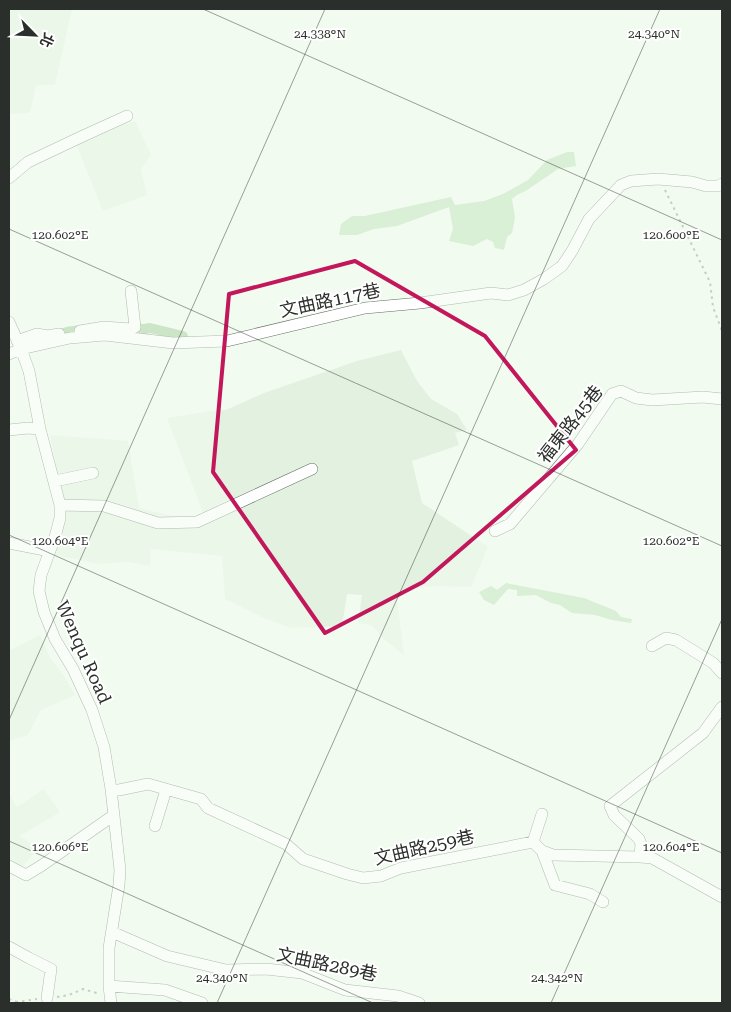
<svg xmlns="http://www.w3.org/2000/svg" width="731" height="1012" font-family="'Roboto Serif','Noto Sans TC',serif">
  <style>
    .built { fill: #e2f1e0 }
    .green { fill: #bbe0b6 }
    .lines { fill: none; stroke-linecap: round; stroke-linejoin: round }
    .canal { stroke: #9dcb96; stroke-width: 10 }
    .minor-casing { stroke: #666e65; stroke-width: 12 }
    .path { stroke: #919890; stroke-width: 2; stroke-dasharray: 2.5 4; stroke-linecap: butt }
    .minor { stroke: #fff; stroke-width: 11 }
    .marked { fill: none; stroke: #c2185b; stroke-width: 4; stroke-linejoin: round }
    .ticks { fill: none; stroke: #2b2f2b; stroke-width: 1; stroke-opacity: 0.45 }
    .labels { text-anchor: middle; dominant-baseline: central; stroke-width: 4; stroke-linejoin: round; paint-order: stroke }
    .street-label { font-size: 18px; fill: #2b2f2b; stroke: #fff }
    .ticks-label { font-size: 12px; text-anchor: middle; fill: #2b2f2b; stroke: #fff; stroke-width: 4; stroke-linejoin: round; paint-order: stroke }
  </style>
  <rect width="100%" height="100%" fill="#f2fbf0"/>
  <path class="built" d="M9 9H72L55 85H36L30 113 9 114Z
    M135 121 151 155 141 169 147 195 103 211 75 141Z
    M401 350 417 381 431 399 457 414 467 430 455 433 459 445 412 461 422 503 488 547 471 587 436 586 408 589 397 599 404 655 385 640 371 625 358 623 362 595 347 594 342 626 291 628 264 618 225 599 222 556 151 549 150 566 128 562 99 564 56 555 65 511 50 435 128 441 139 508 194 521 204 515 167 418 211 411 226 410 264 393 357 361Z
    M40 635 50 658 64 676 75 695 41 710 28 735 9 741V651Z
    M44 789 60 812 20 836 38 849 24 865 16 866 9 861V794L17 807Z"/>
  <path class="green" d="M567 152H574L576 166 558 169 527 190 517 195 512 199 515 218 512 233 507 237 504 250 495 248 493 242 487 239 473 246 449 241 453 229 449 207 397 226 374 229 357 235H339L341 224 352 216H365L451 197 455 205 484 201 503 194 528 180 547 160Z
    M506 583 584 598 616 611 621 617 632 619 631 623 612 620 595 615 572 613 560 605 551 603 536 595 517 596V590L508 589 494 605 484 600 479 592 491 586 497 590Z"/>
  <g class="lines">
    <path class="canal" d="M127 329H145L150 328 183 336
      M53 336 67 332 87 329"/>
    <g class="minor-casing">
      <path id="minor" d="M9 178 28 162 83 136 127 116
        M9 322 21 349 29 371 40 429 60 505V518L55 537 41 575 39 591 44 612 55 639 73 669 92 710 104 747 111 789 120 870 119 885 109 948V986L111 1003
        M80 331 104 327 131 329 135 327 131 291
        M17 341 37 334 47 336 59 334
        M9 354 21 349 70 338 105 335 173 343 227 341 365 308 420 303 491 293 508 295 524 290 544 279 562 266 572 251 589 219 621 185 631 181 658 179 692 182 706 186H718L722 184
        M9 430 28 428 40 429
        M55 481 93 473
        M60 505 104 506 158 523 197 522 312 469
        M495 531 510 524 578 444 612 394 621 391 636 398 652 400 703 397 722 399
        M9 543 50 551
        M652 646 666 638 676 640 713 663 722 673
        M111 789 119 790 148 784 201 799 208 808 286 844 303 859 347 874 363 878 381 876 401 868 533 842 542 851 553 855 640 857 652 858 722 897
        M155 826 166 790
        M533 842 542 814
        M542 851 555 885 590 894 603 902
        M640 857 641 844 639 839 614 815 610 806 703 733 722 707
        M9 866 26 875 41 866 114 815
        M112 932 167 956 226 970 266 969 302 973 345 990 398 996 419 1003
        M9 947 29 958 51 969 47 998
        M109 986 165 990 202 1003"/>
    </g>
    <path class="path" d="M665 190 710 282 713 307 722 331
      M57 997 69 995 83 989 100 994
      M9 999 17 1002
      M16 1003 17 1002 37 999"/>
    <use href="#minor" class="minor"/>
  </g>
  <path d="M0 0H731V1012H0ZM355 261 485 336 576 450 423 582 325 633 213 472 229 294Z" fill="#f2fbf0" fill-opacity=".55" fill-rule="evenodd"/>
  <path class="marked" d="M355 261 485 336 576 450 423 582 325 633 213 472 229 294Z"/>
  <path class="ticks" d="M203 9 722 240M9 229 722 546M9 535 722 853M9 720 325 9M9 841 373 1003M217 1003 660 9M551 1003 722 619"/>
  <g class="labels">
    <g class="street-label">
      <text transform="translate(330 300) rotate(-12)">文曲路117巷</text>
      <text transform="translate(570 424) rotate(-52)">福東路45巷</text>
      <text transform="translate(84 652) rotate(66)">Wenqu Road</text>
      <text transform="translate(424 847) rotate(-13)">文曲路259巷</text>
      <text transform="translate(327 964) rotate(12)">文曲路289巷</text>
    </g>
  </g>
  <g class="ticks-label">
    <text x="320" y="38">24.338°N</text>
    <text x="654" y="38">24.340°N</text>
    <text x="60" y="239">120.602°E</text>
    <text x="671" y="239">120.600°E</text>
    <text x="60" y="545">120.604°E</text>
    <text x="671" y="545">120.602°E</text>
    <text x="60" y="851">120.606°E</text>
    <text x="671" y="851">120.604°E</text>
    <text x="222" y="982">24.340°N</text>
    <text x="557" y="982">24.342°N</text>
  </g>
  <rect width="731" height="1012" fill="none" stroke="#2b2f2b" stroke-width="20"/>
  <g transform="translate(35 35) rotate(114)" stroke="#ffffff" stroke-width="4" paint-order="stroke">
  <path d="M0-4L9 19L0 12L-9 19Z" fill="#2b2f2b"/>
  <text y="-8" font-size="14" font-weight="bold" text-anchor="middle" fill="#2b2f2b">北</text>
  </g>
</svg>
